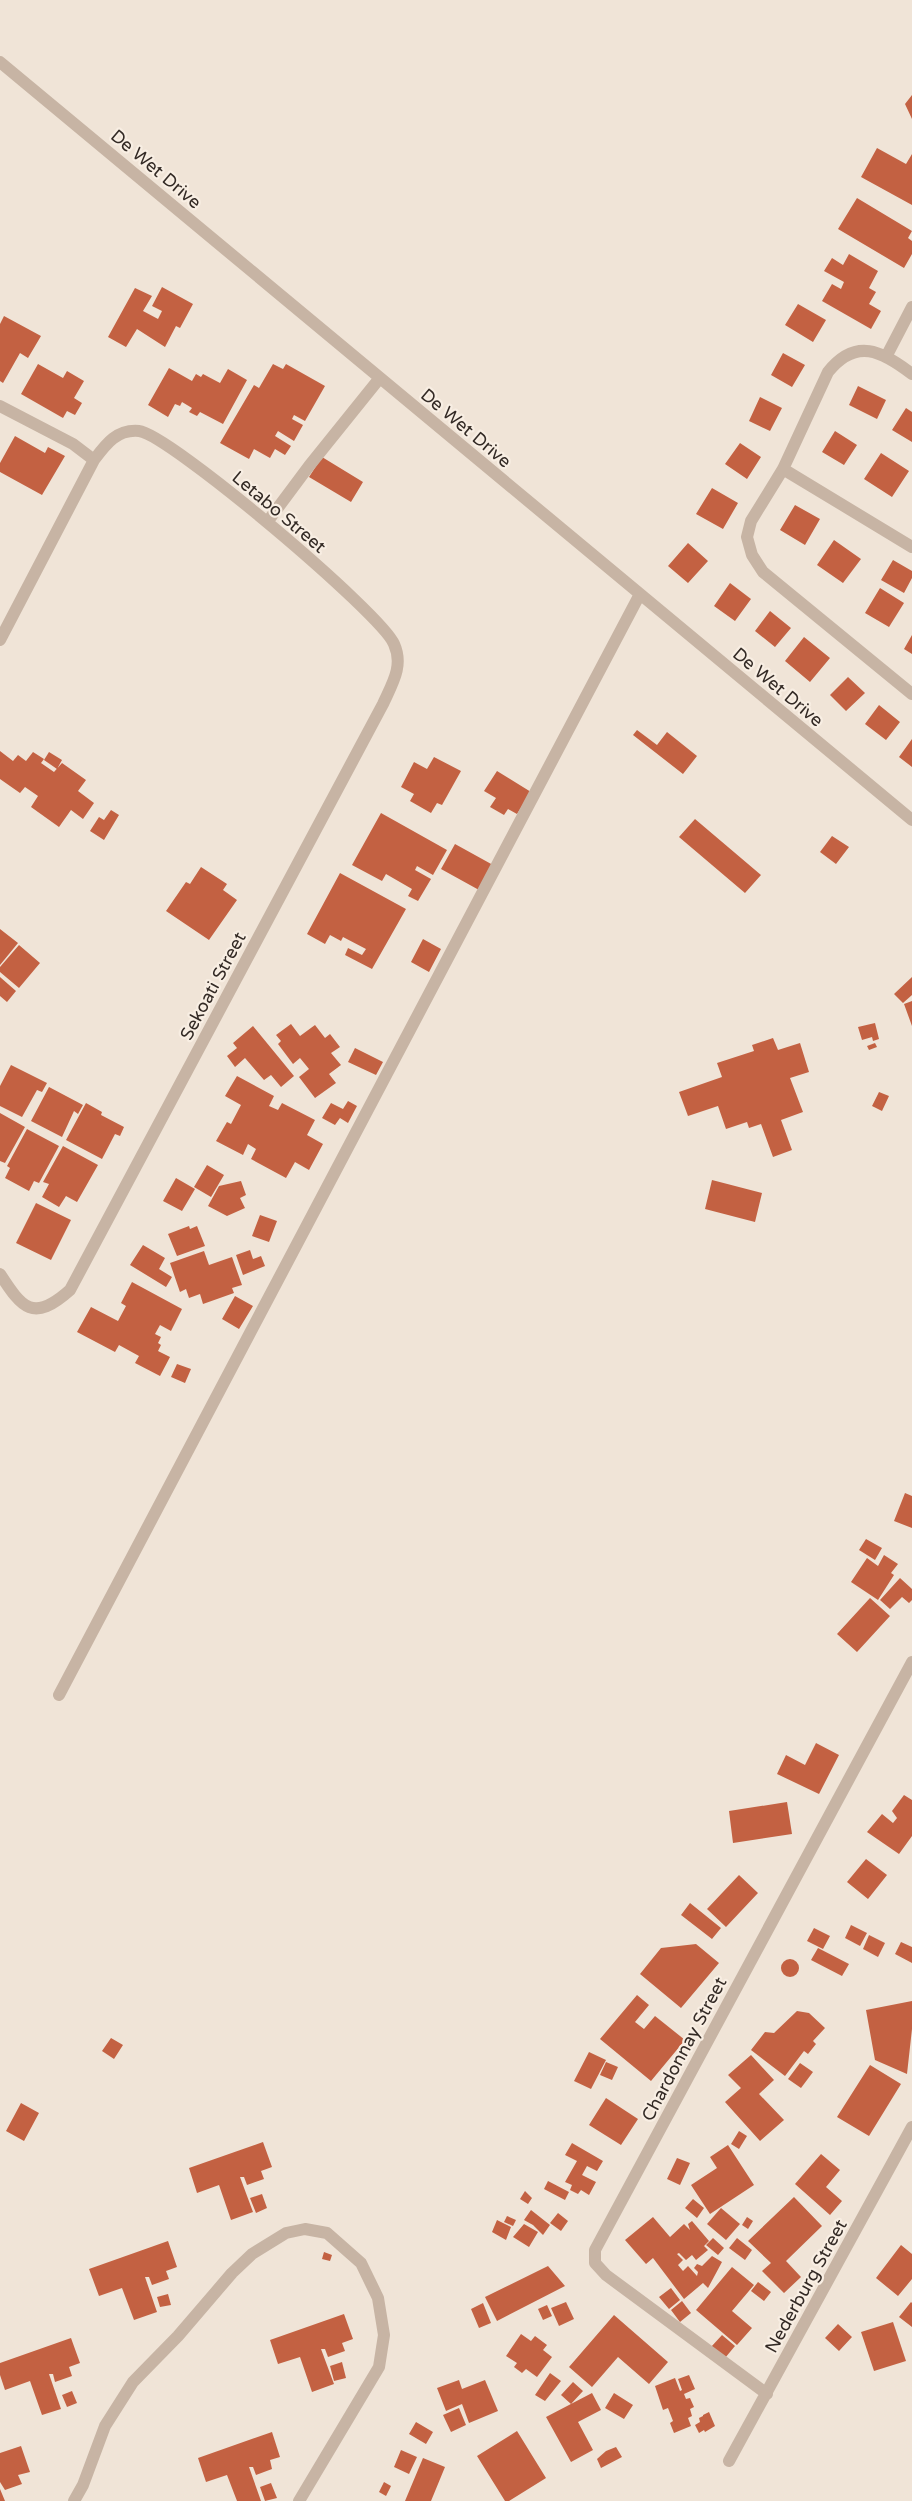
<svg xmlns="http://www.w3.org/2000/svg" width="912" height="2501" font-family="'Varela Round',sans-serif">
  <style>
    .building { fill: #c36142 }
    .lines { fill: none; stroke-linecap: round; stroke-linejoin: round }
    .minor { stroke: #c7b4a4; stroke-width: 12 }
    .labels { text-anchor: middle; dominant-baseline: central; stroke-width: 4.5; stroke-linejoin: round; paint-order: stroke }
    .street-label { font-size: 18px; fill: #332a25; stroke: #f8eee3 }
  </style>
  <rect width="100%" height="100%" fill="#f0e4d7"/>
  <path class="building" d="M912 95V119L905 104Z
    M877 148 906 164 912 154V205L861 177Z
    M857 198 912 231 908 238 912 241V254L904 268 838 229Z
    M849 254 878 271 869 288 876 292 869 304 881 311 871 329 822 301 832 284 841 289 844 282 824 271 832 258 843 265Z
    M162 287 193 304 180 328 176 326 165 347 137 329 126 347 108 337 135 288 152 296 143 311 158 319 162 311 152 306Z
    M798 304 826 320 813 342 785 325Z
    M4 316 41 336 28 358 20 353 3 383 0 381V324Z
    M783 353 805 365 792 387 771 375Z
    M38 364 63 378 67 371 84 381 74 398 82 403 75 415 67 411 63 418 21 394Z
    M273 364 283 369 286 364 325 386 305 421 294 415 292 419 303 425 294 441 278 431 275 436 291 446 285 455 275 449 270 458 254 449 249 459 220 443 254 385 259 388Z
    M169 368 192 381 196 374 201 377 203 374 220 383 228 369 247 380 223 424 200 412 197 416 189 412 192 408 182 402 180 406 175 404 168 417 148 405Z
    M858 386 886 400 877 419 849 405Z
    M760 397 782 408 770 431 749 421Z
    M906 408 912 412V442L892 430Z
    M835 431 857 445 844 465 822 452Z
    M15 436 45 453 48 447 65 456 42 495 0 472V463Z
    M740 443 761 457 747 479 725 464Z
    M881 453 909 471 892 497 864 479Z
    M322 457 363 482 351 502 309 477Z
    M712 488 738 503 723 529 696 514Z
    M795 505 820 519 805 545 780 530Z
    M834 540 861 559 843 583 817 565Z
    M688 543 708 561 688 583 668 566Z
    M893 560 912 571V578L904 593 881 580Z
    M730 583 751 599 735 621 714 606Z
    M880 588 904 603 889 627 865 613Z
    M770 611 791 628 775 647 755 631Z
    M912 635V654L904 649Z
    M804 637 830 658 810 682 785 661Z
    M848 677 865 693 846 711 830 695Z
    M879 705 900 722 886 740 865 724Z
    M637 730 657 745 667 732 697 756 683 774 633 735Z
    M912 739V767L899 757Z
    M0 751 13 761 18 755 26 761 33 752 44 759 41 763 54 772 62 763 86 780 78 791 94 803 83 819 71 810 59 827 31 807 38 796 25 787 20 793 0 779Z
    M49 752 62 760 57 769 44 760Z
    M434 757 461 771 442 805 437 803 431 813 410 801 414 794 401 787 414 762 427 769Z
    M497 771 531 792 517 814 508 809 504 815 490 807 496 798 484 791Z
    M111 810 119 815 104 840 90 831 99 817 104 820Z
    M381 813 447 850 433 875 417 866 415 870 431 879 418 901 408 896 412 889 386 874 382 881 352 865Z
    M695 819 761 875 745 893 679 837Z
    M832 836 849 847 836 864 820 852Z
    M455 844 493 865 479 890 441 869Z
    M201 867 227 884 223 890 237 900 209 940 166 911 186 882 190 884Z
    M340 873 406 909 372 969 345 955 348 948 362 955 366 949 343 937 341 941 330 935 325 944 307 934Z
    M0 929 18 943 0 965Z
    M423 939 441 949 429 972 411 962Z
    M19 945 40 963 19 988 0 972V967Z
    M0 977 16 991 7 1002 0 996Z
    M912 977V995L903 1003 894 994Z
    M912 1001V1026L904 1004Z
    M875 1023 879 1039 873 1041 872 1037 862 1040 858 1027Z
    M291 1024 300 1036 315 1025 325 1038 330 1034 340 1047 331 1053 341 1065 329 1074 336 1083 315 1098 299 1077 309 1069 300 1058 293 1064 278 1044 281 1041 276 1035Z
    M253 1026 294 1076 281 1087 271 1075 264 1080 245 1058 235 1067 227 1056 237 1048 233 1043Z
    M773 1038 778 1050 800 1043 809 1072 790 1078 803 1112 781 1120 792 1150 773 1157 761 1124 749 1128 747 1122 726 1129 718 1106 688 1116 679 1092 722 1077 717 1063 754 1051 752 1045Z
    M875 1043 877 1047 869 1050 867 1046Z
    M355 1048 383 1062 376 1075 348 1062Z
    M11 1065 47 1083 42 1092 37 1090 22 1117 0 1106V1086Z
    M237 1076 274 1096 269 1106 278 1110 282 1103 315 1120 307 1135 323 1144 309 1170 295 1162 286 1178 251 1159 256 1149 248 1144 243 1155 216 1141 227 1122 231 1124 241 1105 225 1096Z
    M49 1087 83 1105 78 1114 74 1111 62 1137 31 1121Z
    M879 1092 889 1096 882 1111 872 1106Z
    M348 1101 357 1106 348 1123 340 1118 335 1125 322 1118 331 1103 343 1109Z
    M86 1103 102 1112 101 1115 124 1127 120 1136 115 1134 102 1159 66 1140Z
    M0 1113 25 1127 5 1163 0 1161Z
    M27 1129 59 1146 39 1183 34 1181 29 1191 5 1178 10 1168 7 1166Z
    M63 1146 98 1165 77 1202 66 1196 59 1207 42 1197 49 1184 43 1182Z
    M207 1165 224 1175 211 1197 194 1187Z
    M176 1178 195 1189 182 1211 163 1201Z
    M712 1180 762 1193 755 1222 705 1209Z
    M241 1181 246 1195 240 1198 245 1208 227 1216 208 1206 219 1186Z
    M36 1203 71 1220 51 1260 16 1243Z
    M260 1215 277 1221 269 1242 252 1236Z
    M189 1226 190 1229 197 1226 205 1246 177 1256 168 1234Z
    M143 1245 165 1258 159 1269 172 1277 166 1287 130 1265Z
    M250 1250 253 1259 261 1256 265 1266 243 1275 236 1255Z
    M204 1251 209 1265 232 1257 242 1285 232 1288 234 1293 203 1304 200 1294 189 1298 186 1289 180 1292 170 1263Z
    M132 1282 182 1309 171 1331 160 1325 155 1334 161 1337 158 1343 161 1345 158 1351 170 1357 160 1376 135 1363 139 1356 119 1345 115 1352 77 1332 91 1307 118 1321 126 1306 121 1303Z
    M235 1296 253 1306 239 1329 222 1319Z
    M177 1364 191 1369 185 1383 171 1377Z
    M905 1493 912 1496V1528L894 1521Z
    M866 1539 882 1548 875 1560 859 1550Z
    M884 1555 898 1564 891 1573 894 1575 878 1600 851 1582 867 1558 878 1566Z
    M900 1578 912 1589V1600L909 1603 902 1597 890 1609 880 1600Z
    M870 1598 890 1616 857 1652 837 1634Z
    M816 1743 839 1755 819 1794 777 1774 786 1755 805 1765Z
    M904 1795 912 1800V1836L899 1854 867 1832 882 1814 893 1823 897 1818 892 1811Z
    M787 1802 792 1834 733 1843 729 1811Z
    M866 1859 887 1875 868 1899 847 1882Z
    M739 1875 758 1893 726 1927 707 1909Z
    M690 1903 721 1928 712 1939 681 1915Z
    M851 1925 867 1933 860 1946 845 1938Z
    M814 1928 830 1936 823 1949 807 1941Z
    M869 1935 885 1943 878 1957 863 1949Z
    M901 1942 912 1947V1963L895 1954Z
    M696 1944 719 1963 681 2008 640 1974 661 1948Z
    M818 1948 849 1964 842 1976 811 1960Z
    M781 1968a9 9 0 1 1 18 0a9 9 0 1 1-18 0Z
    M637 1995 649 2005 635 2022 644 2029 655 2016 685 2040 651 2081 600 2039Z
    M912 2001V2029L907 2074 875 2060 866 2010Z
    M797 2011 809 2013 825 2028 813 2041 816 2044 808 2054 804 2051 785 2076 751 2050 765 2032 774 2033Z
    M111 2038 123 2045 114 2059 102 2051Z
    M589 2052 606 2060 591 2089 574 2081Z
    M751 2055 774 2080 759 2094 784 2120 760 2141 725 2102 741 2088 728 2075Z
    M606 2062 618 2067 612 2080 600 2075Z
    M800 2063 813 2072 801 2088 788 2079Z
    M870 2065 901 2084 869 2136 837 2117Z
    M606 2098 638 2119 621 2145 589 2125Z
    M21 2103 39 2113 24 2141 6 2131Z
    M739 2131 747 2136 739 2149 731 2144Z
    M263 2142 272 2167 261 2171 264 2179 247 2185 244 2177H240L253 2212 231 2220 219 2185 197 2193 189 2168Z
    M572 2143 603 2161 597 2171 587 2166 582 2175 596 2182 589 2195 581 2190 578 2194 570 2190 572 2185 565 2182 577 2161 565 2155Z
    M728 2145 754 2185 710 2214 691 2185 717 2168 710 2157Z
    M821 2154 840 2170 826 2187 842 2201 830 2215 795 2184Z
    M677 2158 690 2163 680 2185 667 2179Z
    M548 2181 569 2192 565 2200 544 2189Z
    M525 2191 532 2198 528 2204 520 2199Z
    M262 2194 267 2208 256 2213 250 2198Z
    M794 2197 822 2226 786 2261 801 2277 784 2293 762 2271 771 2263 748 2241Z
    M693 2199 704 2208 697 2218 685 2208Z
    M721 2208 740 2224 726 2240 707 2224Z
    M531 2210 550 2225 543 2235 533 2225 524 2220Z
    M558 2213 568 2221 561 2231 550 2223Z
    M507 2216 516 2220 513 2226 504 2222Z
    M653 2217 670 2237 684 2224 690 2230 688 2224 692 2221 709 2241 704 2246 708 2250 696 2260 692 2255 686 2260 679 2253 677 2254 683 2260 678 2265 683 2271 688 2266 697 2276 698 2272 694 2268 697 2264 702 2266 712 2256 722 2262 708 2288 703 2283 684 2299 653 2258 646 2264 625 2240Z
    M747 2217 753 2221 748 2229 742 2225Z
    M497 2220 511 2227 506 2240 492 2232Z
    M524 2224 538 2232 529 2247 513 2237Z
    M713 2238 724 2248 718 2255 706 2245Z
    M737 2238 752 2250 745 2260 729 2248Z
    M168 2241 177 2267 166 2271 169 2279 152 2285 149 2277H145L157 2312 134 2320 122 2288 99 2296 89 2269Z
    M901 2245 912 2254V2279L898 2296 876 2278Z
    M324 2252 332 2255 330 2261 322 2259Z
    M548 2266 565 2286 497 2321 485 2297Z
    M732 2267 754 2285 732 2311 752 2328 737 2345 696 2310Z
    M758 2282 771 2292 764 2301 751 2291Z
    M671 2288 680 2300 669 2309 659 2297Z
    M168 2294 171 2305 160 2307 157 2297Z
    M682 2301 691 2313 680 2322 671 2310Z
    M566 2302 574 2319 559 2326 551 2308Z
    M911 2302 912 2303V2327L899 2317Z
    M483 2303 491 2323 479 2328 471 2309Z
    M547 2305 552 2316 543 2320 538 2309Z
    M344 2314 353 2339 342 2343 345 2351 328 2357 325 2349H321L334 2384 312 2392 300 2357 278 2364 270 2340Z
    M614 2315 668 2362 649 2384 618 2357 592 2387 569 2367Z
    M893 2322 906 2361 874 2371 861 2332Z
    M838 2324 852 2337 839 2351 825 2338Z
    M521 2334 531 2341 535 2336 547 2345 543 2350 552 2357 537 2377 526 2369 522 2373 514 2367 517 2363 506 2356Z
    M722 2335 735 2346 725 2358 711 2347Z
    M71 2338 80 2363 69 2367 72 2376 55 2382 53 2374H49L61 2409 42 2415 30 2381 5 2390 0 2375V2363Z
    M342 2362 346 2378 334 2381 330 2366Z
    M550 2373 561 2381 545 2401 535 2395Z
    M689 2375 695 2389 684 2394 686 2399 690 2398 694 2407 690 2409 692 2416 688 2418 691 2426 674 2433 670 2423 673 2421 668 2408 663 2410 655 2386 675 2378 680 2391 682 2390 678 2379Z
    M459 2380 462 2389 485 2380 498 2411 469 2423 462 2404 446 2411 437 2388Z
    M573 2382 583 2391 571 2404 561 2395Z
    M72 2391 77 2403 67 2407 62 2395Z
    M592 2393 601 2410 578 2422 593 2450 571 2462 546 2417Z
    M614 2393 633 2405 624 2419 605 2408Z
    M459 2408 466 2425 451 2432 443 2415Z
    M709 2412 715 2426 705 2432 704 2430 699 2433 695 2425 700 2422 699 2418 703 2416V2415Z
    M416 2422 433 2432 426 2444 409 2434Z
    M517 2431 546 2478 509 2501H505L477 2456Z
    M272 2432 280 2457 270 2460 272 2469 256 2475 253 2467H249L261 2501H237L227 2475 206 2482 198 2458Z
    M21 2446 30 2472 18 2475 22 2484 5 2490 0 2482V2453Z
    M616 2447 622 2457 601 2468 597 2459 606 2451Z
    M401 2450 417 2457 409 2474 394 2467Z
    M423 2458 445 2467 431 2501H405Z
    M384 2482 391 2486 386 2496 379 2492Z
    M271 2483 277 2498 265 2501 260 2487Z
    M0 2489 5 2501H0Z"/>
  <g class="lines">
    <path class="minor" d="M0 62 912 820
      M886 357 912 307
      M912 374C882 351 856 337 828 372L783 469 751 521 747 537 752 555 763 572 912 694
      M0 406 73 444 94 460
      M783 469 912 547
      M268 521 309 466 379 379
      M0 640 94 460C106 444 117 429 139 431 169 434 382 614 394 644 404 666 392 684 383 704L70 1290C33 1323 22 1308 0 1274
      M59 1695 640 594
      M767 2394 606 2275 595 2263V2250L912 1662
      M729 2461 912 2127
      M74 2501 83 2485 105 2426 133 2382 178 2336 232 2273 252 2254 286 2233 305 2229 327 2233 361 2263 378 2298 384 2335 379 2367 299 2501"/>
  </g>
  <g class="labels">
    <g class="street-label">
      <text transform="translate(156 169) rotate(40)">De Wet Drive</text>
      <text transform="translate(466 428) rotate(40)">De Wet Drive</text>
      <text transform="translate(279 512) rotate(40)">Letabo Street</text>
      <text transform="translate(778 687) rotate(40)">De Wet Drive</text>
      <text transform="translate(213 986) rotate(-62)">Sekoati Street</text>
      <text transform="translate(684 2049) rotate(-62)">Chardonnay Street</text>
      <text transform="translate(806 2286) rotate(-61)">Nederburg Street</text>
    </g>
  </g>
</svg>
